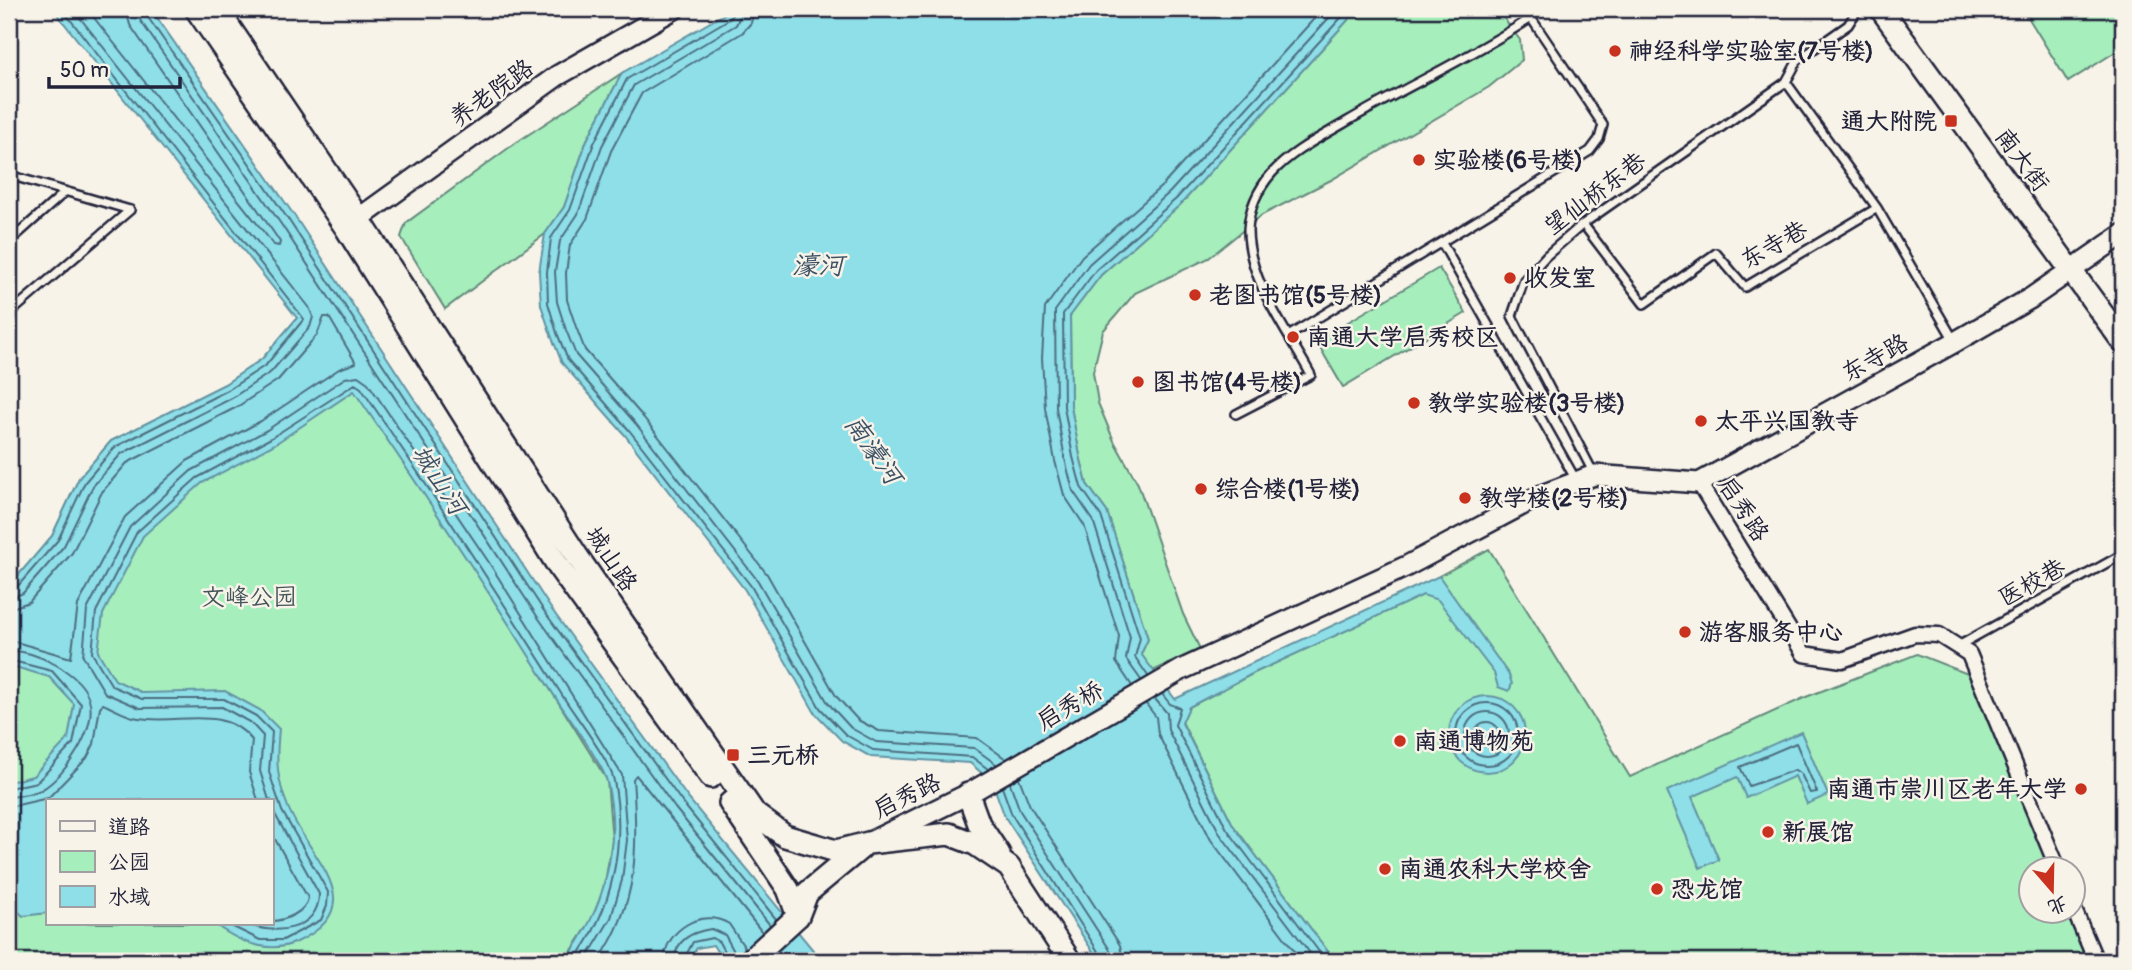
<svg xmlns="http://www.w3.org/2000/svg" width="2132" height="970" font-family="Pangolin,'LXGW WenKai TC',sans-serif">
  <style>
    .green { fill: #a6eebc; stroke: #64887c; stroke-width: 2; fill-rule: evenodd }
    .water { fill: #8edfe8; stroke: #6393a3; stroke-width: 2 }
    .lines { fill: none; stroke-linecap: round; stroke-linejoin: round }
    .shore { stroke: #4d6e80; stroke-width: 2 }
    .service-casing { stroke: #22223b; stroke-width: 12 }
    .minor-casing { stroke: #22223b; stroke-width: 19 }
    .tertiary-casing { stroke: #22223b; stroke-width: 24 }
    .secondary-casing { stroke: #22223b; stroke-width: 26 }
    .service { stroke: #f7f3e8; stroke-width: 7 }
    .minor { stroke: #f7f3e8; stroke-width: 14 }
    .tertiary { stroke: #f7f3e8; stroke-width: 19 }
    .secondary { stroke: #f7f3e8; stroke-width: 21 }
    .poi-dot { fill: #c8321e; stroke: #f7f3e8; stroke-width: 2.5 }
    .labels { text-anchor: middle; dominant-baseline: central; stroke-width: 5; stroke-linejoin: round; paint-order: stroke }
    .poi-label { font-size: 24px; font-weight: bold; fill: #22223b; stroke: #f7f3e8; text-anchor: start }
    .street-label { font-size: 24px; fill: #22223b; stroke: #f7f3e8 }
    .park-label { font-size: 24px; fill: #43555b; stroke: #f7f3e8 }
    .water-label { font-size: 26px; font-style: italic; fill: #3d5166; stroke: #f7f3e8 }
  </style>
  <rect width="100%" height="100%" fill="#f7f3e8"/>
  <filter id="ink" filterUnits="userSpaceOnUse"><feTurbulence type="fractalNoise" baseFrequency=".0143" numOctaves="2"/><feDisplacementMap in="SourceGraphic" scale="14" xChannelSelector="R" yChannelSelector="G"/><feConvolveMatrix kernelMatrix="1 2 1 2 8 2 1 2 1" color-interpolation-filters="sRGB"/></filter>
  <g filter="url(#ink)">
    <path class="green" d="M1358 9H1497L1520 40 1522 60 1489 87 1331 180 1262 215 1209 258 1135 293 1103 331 1093 372 1098 403 1114 441 1138 484 1183 614 1200 649 1153 671 1141 654 1148 639 1107 512 1087 484 1080 456 1071 407 1070 316 1101 275 1181 204Z
      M2023 9H2123V47L2068 82Z
      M622 73 587 140 564 207 545 234 445 309 401 237 406 223 514 144Z
      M1439 268 1466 313 1343 387 1316 341Z
      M297 318 354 390 475 569 607 780 612 840 606 877 597 912 565 961H9V586L52 536 79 478 111 441 225 384 262 359ZM47 800H271V923H47Z
      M1489 549 1630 777 1806 697 1917 654 1973 676 2052 868 2030 869V911H2068L2089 961H1335L1233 825 1182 722 1189 707 1254 673 1423 595 1439 576Z"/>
    <path class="water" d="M53 9H151L296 218 550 607 688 798 822 961H723L713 945 697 948 688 961H565C604 911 622 845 607 782 604 765 563 710 552 692 488 590 422 490 354 391L275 444 202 483 143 536 103 614 98 652 115 680 143 693 225 691 260 710 279 729C276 761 276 777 288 807 309 859 375 905 297 942 268 955 237 941 213 923H271V800H47V913L23 916 9 903V782L33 776 68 739 74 704 49 677 12 666 9 668V586L52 536 79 478 111 441 225 384 262 359 297 318Z
      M733 9H1358L1181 204 1101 275 1070 316 1071 407 1080 456 1087 484 1107 512 1148 639 1141 654 1175 699 1439 576 1509 675 1512 684 1509 691 1498 687 1494 673 1438 600 1423 595 1254 673 1189 707 1182 723 1233 825 1335 961H1099L1005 817 993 784 984 775 970 763 871 757 842 741 815 713 745 590 624 434 562 363 551 335 541 305 539 272 545 234 564 207 587 140 622 73Z
      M1449 734a38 38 0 1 1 76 0a38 38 0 1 1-76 0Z
      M1801 732 1828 795 1807 804 1795 776 1746 798 1737 777 1692 797 1719 860 1700 868 1667 791Z"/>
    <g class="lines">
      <path class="shore" d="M87 9 274 245 279 246 280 242 274 233 130 25 126 9
        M137 9 140 20 283 227 537 616 675 808 770 925
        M146 9 147 16 290 222 544 611 682 802 776 919
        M734 9 731 18 627 79 594 143 570 210 551 238 547 272 548 303 557 333 568 360 629 430 751 586 820 708 846 735 873 750 972 757 988 769
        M743 9 736 25 634 85 602 146 578 214 560 241 555 272 557 302 566 330 576 355 636 424 758 581 828 703 851 728 876 742 974 748 996 764
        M754 9 751 23 742 33 642 93 611 151 587 219 570 245 566 273 567 300 576 327 585 350 644 418 767 574 836 696 858 720 879 731 977 738 1006 759
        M9 590 17 587 58 540 85 482 115 447 228 390 266 365 304 319 62 9
        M9 599 23 593 64 546 93 486 121 454 232 398 271 372 310 327 313 317 309 307 73 9
        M9 609 29 602 72 553 102 492 127 463 237 407 278 380 317 335 324 317H329L356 363 339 369 261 421 187 461 125 517 78 605 71 658 9 640
        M9 651C34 649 81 673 89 699 98 728 65 777 41 790 32 794 18 796 9 797
        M9 660 52 671 81 704 73 744 37 782 9 788
        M1148 676 1135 657 1140 638 1101 516 1081 487 1073 457 1064 407 1063 314 1096 270 1176 199 1349 9
        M1141 680 1126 659 1130 637 1093 520 1073 491 1065 459 1056 408 1055 311 1089 264 1170 192 1337 9
        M1132 686 1116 662 1119 636 1084 525 1064 495 1055 461 1045 408 1042 358 1045 308 1082 256 1163 185 1323 9
        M1162 694 1170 704 1180 708 1175 725 1227 829 1326 961
        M1155 699 1167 713 1168 730 1220 834 1316 961
        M1456 734a31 31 0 1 1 62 0a31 31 0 1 1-62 0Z
        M1146 704 1156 717 1158 734 1211 840 1302 961
        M1465 734a22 22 0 1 1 44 0a22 22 0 1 1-44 0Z
        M1475 734a12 12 0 1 1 24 0a12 12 0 1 1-24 0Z
        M1796 743 1817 792 1810 793 1801 774 1795 770 1749 786 1740 767Z
        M1019 778 1030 806 1120 945 1123 961
        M1010 783 1020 811 1110 950 1113 961
        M1002 787 1012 815 1104 961
        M269 800 260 771 263 736 251 723 222 707 140 708 105 693 83 656 87 610 130 527 191 471 267 430 345 378 358 376 368 383 488 561 622 775 627 840 622 880 611 918 585 961
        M9 807 48 798 87 758 94 744 100 707 103 704C115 709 127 717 139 718 177 725 223 704 252 740L249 772 258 800
        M271 832 308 898C306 912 285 921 271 921
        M225 923 260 940H283L321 920 327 906 328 892 282 811 269 772 272 732 256 716 224 699H142L112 686 92 653 96 612 137 532 197 478 271 438 355 384 361 388C430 489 496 591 562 695 573 713 611 762 614 781 626 844 613 910 574 961
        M245 923C272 936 319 932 319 894L271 807
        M598 961C639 904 638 845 633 779L636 775 762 932
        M664 961C665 930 702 907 729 924L745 948
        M674 961C676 939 692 932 711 929L725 935 737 957
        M683 961 693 942 712 938 719 942 729 961"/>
      <g class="service-casing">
        <path id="service" d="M1786 82 1877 208 1955 342
          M9 175 130 210
          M1583 224 1644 304 1716 253 1745 287 1877 208
          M9 242 65 192
          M1442 243 1576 480
          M9 314 130 210
          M1290 335 1590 151 1599 139 1603 125 1525 9
          M1236 414 1311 375C1288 332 1248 281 1248 230 1249 209 1258 189 1272 173 1292 151 1321 137 1346 122 1407 86 1472 57 1531 18
          M1594 474 1512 316 1524 280 1546 256 1583 224 1786 82 1798 60 1848 25 1858 9
          M1960 645 2123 554"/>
      </g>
      <g class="minor-casing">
        <path id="minor" d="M1699 483 1804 654 1842 660 1915 634 1939 635 1969 654 2058 869
          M2072 905 2096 961"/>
      </g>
      <g class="tertiary-casing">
        <path id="tertiary" d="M347 227 557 76 674 9
          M872 841 968 794 1183 669 1405 567 1537 497 1594 475 1699 483 1955 342 2031 298 2123 234"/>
      </g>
      <g class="secondary-casing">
        <path id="secondary" d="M196 9 346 228 560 569 711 777
          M217 9 359 219 577 556 755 814 785 836 836 851 868 843 949 834 975 844 1009 867 1070 961
          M1881 9 2123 342
          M968 794 979 824 999 854
          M730 803 788 889 798 916
          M749 961 798 916 807 893 861 848"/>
      </g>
      <use href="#service" class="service"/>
      <use href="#minor" class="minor"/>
      <use href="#tertiary" class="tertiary"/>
      <use href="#secondary" class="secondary"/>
    </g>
  </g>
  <g class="poi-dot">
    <circle cx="1615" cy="51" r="7"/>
    <rect x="1944" y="114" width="14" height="14" rx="3.5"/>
    <circle cx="1419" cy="160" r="7"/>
    <circle cx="1510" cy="278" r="7"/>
    <circle cx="1195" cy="295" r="7"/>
    <circle cx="1293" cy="337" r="7"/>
    <circle cx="1138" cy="382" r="7"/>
    <circle cx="1414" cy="403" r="7"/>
    <circle cx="1701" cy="421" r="7"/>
    <circle cx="1201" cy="489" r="7"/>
    <circle cx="1465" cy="498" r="7"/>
    <circle cx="1685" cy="632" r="7"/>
    <circle cx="1400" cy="741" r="7"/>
    <rect x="726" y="748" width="14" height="14" rx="3.5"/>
    <circle cx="2081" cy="789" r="7"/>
    <circle cx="1768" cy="832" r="7"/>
    <circle cx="1385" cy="869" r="7"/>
    <circle cx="1657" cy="889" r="7"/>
  </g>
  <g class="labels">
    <g class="poi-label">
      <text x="1629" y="51">神经科学实验室(7号楼)</text>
      <text x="1937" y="121" text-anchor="end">通大附院</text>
      <text x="1433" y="160">实验楼(6号楼)</text>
      <text x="1524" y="278">收发室</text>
      <text x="1209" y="295">老图书馆(5号楼)</text>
      <text x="1307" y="337">南通大学启秀校区</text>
      <text x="1152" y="382">图书馆(4号楼)</text>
      <text x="1428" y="403">教学实验楼(3号楼)</text>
      <text x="1715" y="421">太平兴国教寺</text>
      <text x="1215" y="489">综合楼(1号楼)</text>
      <text x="1479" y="498">教学楼(2号楼)</text>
      <text x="1699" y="632">游客服务中心</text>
      <text x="1414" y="741">南通博物苑</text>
      <text x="747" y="755">三元桥</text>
      <text x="2067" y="789" text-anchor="end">南通市崇川区老年大学</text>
      <text x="1782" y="832">新展馆</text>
      <text x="1399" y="869">南通农科大学校舍</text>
      <text x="1671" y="889">恐龙馆</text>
    </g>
    <g class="street-label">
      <text transform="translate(492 93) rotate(-36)">养老院路</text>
      <text transform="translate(2022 160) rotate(53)">南大街</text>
      <text transform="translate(1595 194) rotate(-37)">望仙桥东巷</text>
      <text transform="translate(1774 245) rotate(-29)">东寺巷</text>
      <text transform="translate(1875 358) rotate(-29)">东寺路</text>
      <text transform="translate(1743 509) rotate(57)">启秀路</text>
      <text transform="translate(611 559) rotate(56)">城山路</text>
      <text transform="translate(2032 583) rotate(-29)">医校巷</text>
      <text transform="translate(1070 706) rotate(-30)">启秀桥</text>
      <text transform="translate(907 796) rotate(-26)">启秀路</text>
    </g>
    <g class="park-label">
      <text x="249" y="597">文峰公园</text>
    </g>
    <g class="water-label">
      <text x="818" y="266">濠河</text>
      <text transform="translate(873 450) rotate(55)">南濠河</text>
      <text transform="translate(439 480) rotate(57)">城山河</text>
    </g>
  </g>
  <rect width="2132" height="970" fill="none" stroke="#f7f3e8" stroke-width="35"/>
  <rect x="18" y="18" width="2097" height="935" fill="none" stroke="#22223b" stroke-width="2.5" filter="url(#ink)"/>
  <rect x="46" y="799" width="228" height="126" fill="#f7f3e8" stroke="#a29fa3" stroke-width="2"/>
  <rect x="60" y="821" width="35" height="10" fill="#f7f3e8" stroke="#a29fa3" stroke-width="2"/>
  <text x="108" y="834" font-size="21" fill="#22223b">道路</text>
  <rect x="60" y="851" width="35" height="21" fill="#a6eebc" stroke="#a29fa3" stroke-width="2"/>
  <text x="108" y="869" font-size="21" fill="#22223b">公园</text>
  <rect x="60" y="886" width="35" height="21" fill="#8edfe8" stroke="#a29fa3" stroke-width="2"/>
  <text x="108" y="904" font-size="21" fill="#22223b">水域</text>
  <g transform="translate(2052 890) rotate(160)"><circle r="33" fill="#f7f3e8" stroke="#a29fa3" stroke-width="2"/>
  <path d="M0-5L12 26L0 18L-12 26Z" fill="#c8321e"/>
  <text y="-10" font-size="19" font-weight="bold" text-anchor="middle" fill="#22223b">北</text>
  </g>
  <path d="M49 77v10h131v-10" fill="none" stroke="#22223b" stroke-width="3.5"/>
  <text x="60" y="77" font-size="21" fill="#22223b" stroke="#f7f3e8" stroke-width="5" paint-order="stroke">50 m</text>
</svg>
